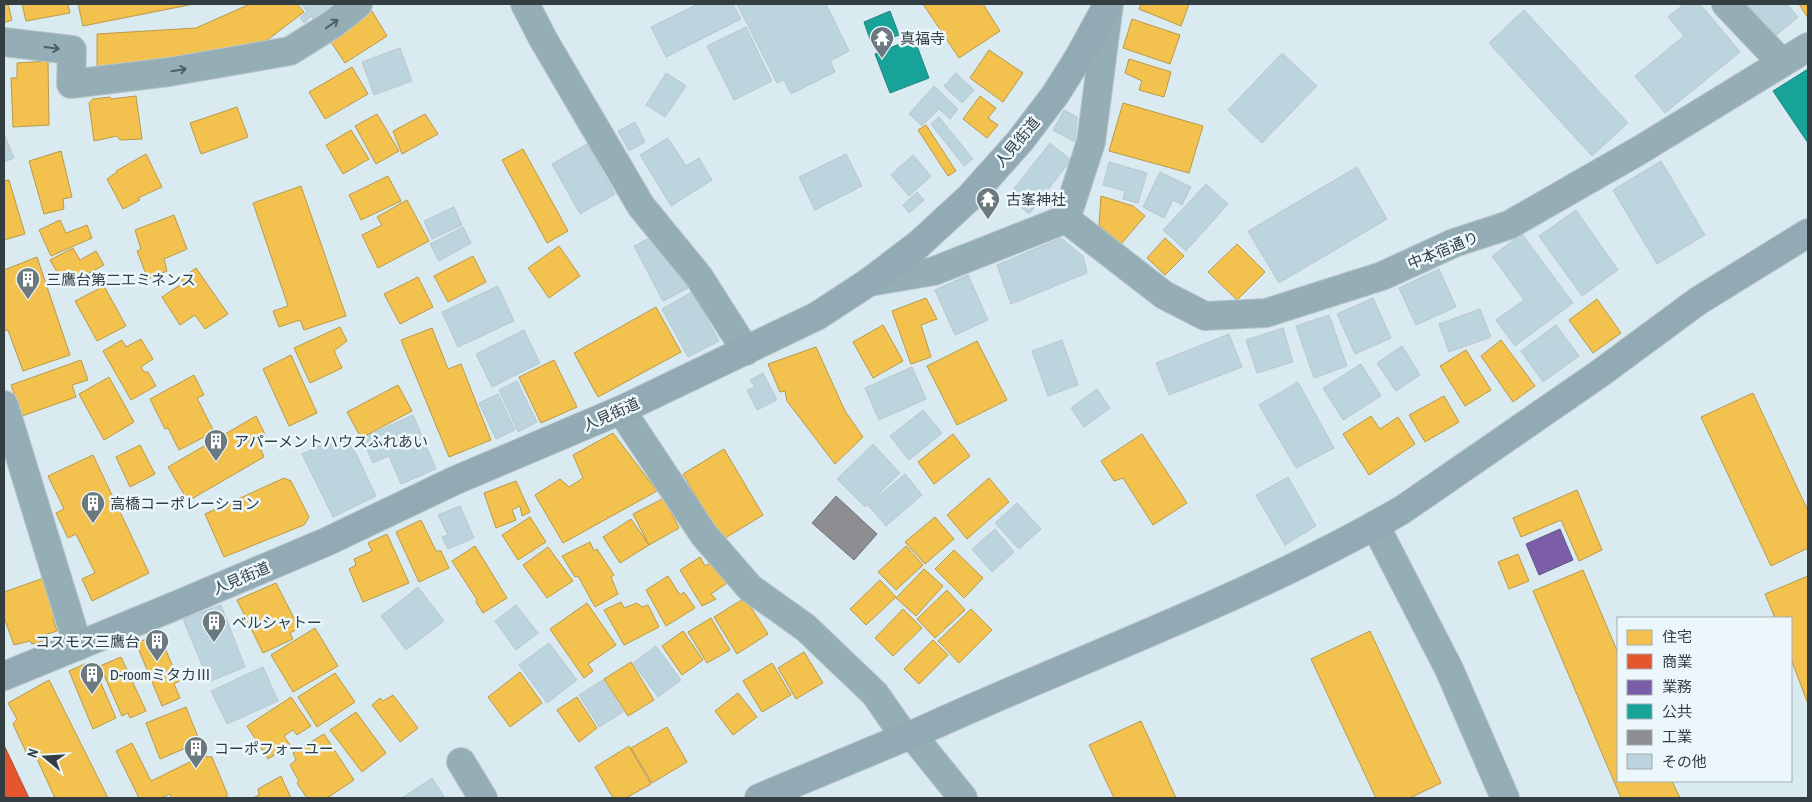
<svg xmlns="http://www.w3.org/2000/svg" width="1812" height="802" font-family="'Archivo Narrow','Noto Sans JP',sans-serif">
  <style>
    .homes { fill: #f2c14e; stroke: #b89a4a }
    .shops { fill: #e4572e; stroke: #af5034 }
    .offices { fill: #7b5ea7; stroke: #655489 }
    .public { fill: #17a398; stroke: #1f857e }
    .industry { fill: #8d8d92; stroke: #72757a }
    .building { fill: #bbd4de; stroke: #bac7cc }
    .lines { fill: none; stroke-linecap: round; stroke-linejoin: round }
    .street-casing { stroke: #b9c7cc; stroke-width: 30 }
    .secondary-casing { stroke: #b9c7cc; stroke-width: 30 }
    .street { stroke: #95adb4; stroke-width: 28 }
    .secondary { stroke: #91aab3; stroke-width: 28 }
    .oneway { stroke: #505f64 }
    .labels { text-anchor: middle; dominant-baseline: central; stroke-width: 5; stroke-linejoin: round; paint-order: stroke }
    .poi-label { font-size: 15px; fill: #323e42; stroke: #ecf7fc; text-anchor: start }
    .street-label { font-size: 15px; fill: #323e42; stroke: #ecf7fc }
  </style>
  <rect width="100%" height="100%" fill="#d9eaf0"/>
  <path class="homes" d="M4 4H8L12 20 4 23Z
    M22 4H68L70 13 26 21Z
    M78 4H194L83 26Z
    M250 4H297L304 12 262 44 97 70V34L196 28Z
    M923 4H983L1000 31 959 58Z
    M1141 4H1189L1181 26 1139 9Z
    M1799 4H1808V18Z
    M372 11 387 36 345 63 329 39Z
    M1132 19 1180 35 1170 64 1123 48Z
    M989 50 1023 73 1003 102 970 78Z
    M1129 59 1171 72 1164 97 1139 90 1142 81 1125 73Z
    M48 61 49 125 13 127 11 78H17V63Z
    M352 67 368 94 325 119 309 92Z
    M136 96 142 139 120 140 117 136 94 141 89 103 93 99 110 97 111 99Z
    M980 96 996 108 988 118 998 125 987 138 963 119Z
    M1123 103 1203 126 1189 173 1109 151Z
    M237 107 248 137 201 154 190 123Z
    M377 114 399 151 376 164 355 126Z
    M425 114 438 134 402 154 393 131Z
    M926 125 956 171 948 176 918 130Z
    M351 130 369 159 343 174 326 145Z
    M523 149 568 231 547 243 502 160Z
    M61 151 72 197 63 199 64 209 44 214 29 161Z
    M146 154 162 187 138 198 140 200 123 209 107 179 117 172 116 171Z
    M388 176 401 201 361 220 349 195Z
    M9 180 25 234 4 240V181Z
    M301 186 346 316 304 330 300 320 279 327 273 311 288 306 253 203Z
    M1101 196 1133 206 1145 216 1121 244 1099 225Z
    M407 200 429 241 378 268 362 235 382 225 377 217Z
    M174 215 187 249 164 259 167 271 148 279 137 251 141 249 135 230Z
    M60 220 66 233 87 225 92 238 51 256 39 230Z
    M1165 238 1184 256 1165 275 1147 258Z
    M1237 244 1265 272 1237 300 1208 272Z
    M559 246 580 276 549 298 528 268Z
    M73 248 80 260 96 251 104 265 65 286 50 260Z
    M473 256 486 282 448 302 434 276Z
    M37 257 70 355 23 371 8 330 4 331V270Z
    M196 268 228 314 205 329 195 315 180 325 162 297 183 283 181 279Z
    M418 277 433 307 400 324 384 294Z
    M104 286 126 326 97 341 75 301Z
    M926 298 937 319 921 325 931 357 911 364 892 311Z
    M1597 299 1621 333 1593 353 1569 320Z
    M656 307 681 352 598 397 574 353Z
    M883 325 903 361 873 378 853 342Z
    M340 327 347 341 334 351 342 368 310 383 294 348Z
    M432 328 448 369 461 364 491 440 449 457 401 340Z
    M141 339 153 359 141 367 144 372H148L156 386 131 400 103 351 122 340 126 347Z
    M1501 340 1535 386 1513 402 1481 356Z
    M977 341 1007 400 957 425 927 366Z
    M816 347 845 411 863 437 835 464 787 401 785 391 780 392 768 364Z
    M1466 350 1491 390 1465 406 1440 366Z
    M291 355 317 413 289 426 263 369Z
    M81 360 88 380 72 385 76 397 22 416 11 385Z
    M554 360 577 407 541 423 519 377Z
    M194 375 204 395 197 398 214 432 179 450 168 428 165 429 150 399Z
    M109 377 134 422 104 440 79 394Z
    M398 385 412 411 361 438 347 412Z
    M1753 393 1808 511V548L1771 566 1701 417Z
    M1444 396 1459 422 1425 442 1409 415Z
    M256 416 266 436 257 441 264 457 188 501 168 467Z
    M1371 416 1380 429 1398 417 1415 444 1369 475 1343 434Z
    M613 433 657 491 563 543 535 495 560 479 569 487 583 478 573 455Z
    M953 434 970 456 934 484 918 462Z
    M1142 434 1187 503 1153 525 1123 478 1114 481 1101 461Z
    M140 445 155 474 130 487 116 457Z
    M724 449 763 515 722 540 683 474Z
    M93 455 149 573 92 601 82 579 95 573 76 534 68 538 56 513 64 509 48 476Z
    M284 478 291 481 309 517 304 525 224 557 205 514Z
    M989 478 1009 502 967 539 947 515Z
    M516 481 530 512 522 516 520 506 512 510 516 520 496 528 484 493Z
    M1577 490 1602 550 1579 561 1561 520 1521 537 1513 518Z
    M664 498 679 528 649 545 633 514Z
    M530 517 546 542 518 560 502 535Z
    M935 517 954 539 925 564 905 542Z
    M631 519 649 545 620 563 603 537Z
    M421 520 436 551H441L449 568 419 582 396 532Z
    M387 534 409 583 363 602 349 569 356 565 354 559 372 551 368 543Z
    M590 542 594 551 597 549 614 575 611 577 618 594 595 607 578 576 575 577 562 556Z
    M475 546 507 598 483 613 476 602 477 600 452 561Z
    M906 546 923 565 896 590 878 572Z
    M548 547 573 581 547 598 523 565Z
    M954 550 983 578 964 598 935 569Z
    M1518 554 1529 581 1509 589 1498 562Z
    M700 557 705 566 713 561 727 583 711 594 716 599 702 606 680 570Z
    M924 569 943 586 916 616 896 598Z
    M1583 570 1618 653V781H1672L1680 798H1621L1533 591Z
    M668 576 680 595 684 592 695 608 666 626 646 590Z
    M1808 576V704L1791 659V618H1775L1765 594Z
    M44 578 56 617 53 619 57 631 44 635 47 640 32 644 30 641 14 645 4 617V592Z
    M880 580 896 597 866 625 850 609Z
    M276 583 299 628 290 633 293 639 263 653 237 600Z
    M947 590 965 610 935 638 917 619Z
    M745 598 768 634 737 654 714 617Z
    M621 602 624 608 637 603 642 607 648 605 659 627 624 645 604 610Z
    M587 603 616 645 588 664 593 671 584 678 550 629Z
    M903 609 922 628 893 656 875 638Z
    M971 609 992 630 959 663 938 641Z
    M711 618 730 650 707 663 688 632Z
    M315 628 338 666 293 692 271 655Z
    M683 631 703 660 682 675 662 646Z
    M1370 631 1441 783 1410 798H1376L1311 659Z
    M159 634 179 681 174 684 180 698 162 706 136 643Z
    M933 640 948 655 919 684 904 669Z
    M804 652 823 683 796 699 778 668Z
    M121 657 146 711 130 718 128 713 122 716 100 666Z
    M631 662 654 700 628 716 604 679Z
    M87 663 90 668 94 667 116 718 93 729 69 671Z
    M772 663 791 695 762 712 743 681Z
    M520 672 542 703 510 727 488 697Z
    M335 673 355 702 317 727 298 697Z
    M49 680 108 798H55L32 748 26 752 13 724 17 719 8 703Z
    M738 693 757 717 733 735 715 711Z
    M393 695 418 728 400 742 372 705 380 698 383 701Z
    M291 697 311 726 297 735 293 730 284 736 290 745 268 759 247 726Z
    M577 697 597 728 579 742 557 710Z
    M186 707 200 742 160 759 146 723Z
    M356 712 386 753 362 772 330 730Z
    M1141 721 1176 798H1114L1089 745Z
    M667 727 687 762 652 783 631 748Z
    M324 734 354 780 327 798H307L297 783 299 781 290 765 296 760 293 753Z
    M132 743 151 781 202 756 212 757 227 793V798H172L170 794 162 798H139L116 751Z
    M629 746 651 784 626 798H613L595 767Z
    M281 776 291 798H253L259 795 258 789Z"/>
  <path class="shops" d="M4 745 29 798H4Z"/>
  <path class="offices" d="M1560 529 1573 560 1539 575 1526 544Z"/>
  <path class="public" d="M890 11 899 35 872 45 864 22Z
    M914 38 929 78 890 93 875 54Z
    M1808 69V143L1773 91Z"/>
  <path class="industry" d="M836 496 877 534 854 560 812 523Z"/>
  <path class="building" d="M301 4H336L315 21 311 16 304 23 300 18 307 11Z
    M698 4H733L741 19 666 57 651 27Z
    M737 4H826L849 51 830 61 835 72 791 94 784 80 777 83Z
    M1684 4H1700L1740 52 1665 113 1635 76 1684 36 1668 17Z
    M1747 4H1787L1798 17 1774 37Z
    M1524 10 1628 123 1592 156 1489 43Z
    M746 27 772 81 734 100 707 46Z
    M400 48 412 81 374 95 362 62Z
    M1282 53 1317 86 1262 143 1228 110Z
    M666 73 686 86 665 117 646 105Z
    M956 73 974 90 962 103 944 86Z
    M934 86 958 109 950 119 939 109 922 126 909 114Z
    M1064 110 1077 117 1075 142 1053 130Z
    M939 117 973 159 964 166 931 124Z
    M635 122 645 142 629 151 618 131Z
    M4 136H5L14 158 4 162Z
    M668 138 686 166 699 158 712 180 671 206 640 155Z
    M1050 143 1071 160 1029 214 1008 196Z
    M587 144 615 194 580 214 552 164Z
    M846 154 862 186 815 210 799 177Z
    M913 155 931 176 909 196 891 175Z
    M1661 161 1705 235 1657 264 1613 190Z
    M1109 162 1147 173 1138 203 1123 199 1125 191 1103 185Z
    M1357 167 1387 219 1279 283 1248 231Z
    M1160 172 1191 187 1182 205 1173 200 1164 218 1143 207Z
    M1206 184 1228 204 1186 251 1163 230Z
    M917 192 924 200 909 213 903 205Z
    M454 207 462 225 432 239 424 221Z
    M1576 210 1618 270 1582 296 1539 236Z
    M463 227 471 243 439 261 430 244Z
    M659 233 688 288 663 301 634 246Z
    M1522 234 1573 303 1515 346 1496 320 1524 300 1492 256Z
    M1061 238 1083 256 1087 273 1011 304 997 265Z
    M1439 269 1456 307 1416 325 1399 288Z
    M968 275 988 320 955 335 935 290Z
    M498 286 514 321 458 347 442 312Z
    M692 292 719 341 688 357 662 309Z
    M1373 298 1391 338 1355 354 1337 314Z
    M1480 309 1491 337 1449 352 1439 324Z
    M1329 315 1347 366 1314 378 1296 326Z
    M1556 325 1579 356 1543 382 1521 351Z
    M1283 328 1293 362 1257 373 1246 340Z
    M524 330 540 363 492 387 476 354Z
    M1229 334 1242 367 1169 395 1156 363Z
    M1062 340 1078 385 1048 396 1032 351Z
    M1402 346 1420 375 1396 391 1377 363Z
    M1361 364 1381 396 1343 420 1323 388Z
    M912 367 926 399 879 420 865 388Z
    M763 373 777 400 757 410 747 390 755 387 750 380Z
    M517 381 537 422 518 432 499 390Z
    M1298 382 1334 448 1296 468 1259 405Z
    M1097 389 1110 408 1084 427 1071 408Z
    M498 394 515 430 496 439 479 403Z
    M923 410 942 433 909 460 890 436Z
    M413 415 436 469 401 484 389 456 373 463 362 438Z
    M346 433 376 496 333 517 302 454Z
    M873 444 900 473 865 507 837 479Z
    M905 474 922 495 886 526 868 505Z
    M1288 477 1316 526 1285 545 1256 495Z
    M1017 503 1041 529 1019 549 995 523Z
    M460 506 474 538 448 549 442 537 448 535 438 515Z
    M995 529 1014 552 992 572 972 549Z
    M418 587 444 621 406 650 381 616Z
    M221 605 245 667 209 682 183 619Z
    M516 605 538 633 516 650 495 621Z
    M549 643 577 680 547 703 519 665Z
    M656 646 681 680 658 697 633 663Z
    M263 667 278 701 227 724 211 691Z
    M603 680 623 712 599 727 579 695Z
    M432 778 445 798H402Z"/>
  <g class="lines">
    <g class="street-casing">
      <path id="street" d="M525 4 543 39 641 206 699 277 746 351
        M1726 4 1781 62
        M4 42 72 50 71 84 169 72 290 51 333 24 358 4
        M1066 219 1164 295 1205 316 1266 313 1382 276 1454 243 1509 225 1640 150 1808 47
        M869 282 934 271 1066 219 1091 142 1109 4
        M4 405 78 646
        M621 410 704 535 750 588 806 628 875 694 905 737
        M1375 525 1449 669 1505 798
        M912 735 963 798
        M461 762 483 798"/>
    </g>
    <g class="secondary-casing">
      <path id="secondary" d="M4 676 170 608 326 542 456 480 621 410 817 316 869 282 919 244 970 197 1020 141 1055 95 1079 57 1108 4
        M759 798 905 737 912 735C1075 660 1246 600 1402 510L1599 374 1698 301 1808 233"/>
    </g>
    <use href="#street" class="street"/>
    <use href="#secondary" class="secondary"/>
  </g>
  <defs><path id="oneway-shaft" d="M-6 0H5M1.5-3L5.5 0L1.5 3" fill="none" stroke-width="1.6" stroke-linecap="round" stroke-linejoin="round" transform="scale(1.25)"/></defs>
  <g class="oneway">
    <use href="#oneway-shaft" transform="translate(332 24) rotate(-35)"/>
    <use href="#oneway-shaft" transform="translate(52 48) rotate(7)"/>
    <use href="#oneway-shaft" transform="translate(179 70) rotate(-10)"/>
  </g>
  <defs>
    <g id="temple-pin" transform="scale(1.25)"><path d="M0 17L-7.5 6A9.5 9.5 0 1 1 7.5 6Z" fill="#6c7a7f" stroke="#ecf7fc"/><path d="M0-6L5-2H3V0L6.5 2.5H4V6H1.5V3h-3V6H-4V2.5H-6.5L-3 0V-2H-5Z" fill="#fff"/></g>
    <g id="building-pin" transform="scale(1.25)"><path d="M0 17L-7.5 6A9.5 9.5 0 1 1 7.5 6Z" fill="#6c7a7f" stroke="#ecf7fc"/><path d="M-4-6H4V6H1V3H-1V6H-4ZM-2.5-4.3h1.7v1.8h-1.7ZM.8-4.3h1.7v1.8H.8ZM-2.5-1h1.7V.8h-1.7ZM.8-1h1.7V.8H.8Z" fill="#fff"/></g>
  </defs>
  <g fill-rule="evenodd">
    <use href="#temple-pin" x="882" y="38"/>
    <use href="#temple-pin" x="988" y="199"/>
    <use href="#building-pin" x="28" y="279"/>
    <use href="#building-pin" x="216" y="441"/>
    <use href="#building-pin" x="93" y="503"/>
    <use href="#building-pin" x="214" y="622"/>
    <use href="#building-pin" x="157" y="641"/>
    <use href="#building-pin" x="92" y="674"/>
    <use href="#building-pin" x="196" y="748"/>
  </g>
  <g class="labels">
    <g class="poi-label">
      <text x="900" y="38">真福寺</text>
      <text x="1006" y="199">古峯神社</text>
      <text x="46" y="279">三鷹台第二エミネンス</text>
      <text x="234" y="441">アパーメントハウスふれあい</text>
      <text x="110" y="503">高橋コーポレーション</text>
      <text x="232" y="622">ベルシャトー</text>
      <text x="140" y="641" text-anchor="end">コスモス三鷹台</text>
      <text x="110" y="674">D-roomミタカⅢ</text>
      <text x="214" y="748">コーポフォーユー</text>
    </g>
    <g class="street-label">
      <text transform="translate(1017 142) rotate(-50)">人見街道</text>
      <text transform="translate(1443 250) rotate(-22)">中本宿通り</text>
      <text transform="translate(611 414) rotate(-24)">人見街道</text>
      <text transform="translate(241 578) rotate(-23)">人見街道</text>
    </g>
  </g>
  <rect width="1812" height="802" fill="none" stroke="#323e42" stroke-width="10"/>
  <rect x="1617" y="617" width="175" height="165" fill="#ecf7fc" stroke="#a2adb2"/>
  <rect x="1627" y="630" width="25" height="15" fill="#f2c14e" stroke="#a2adb2"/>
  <text x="1662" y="642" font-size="15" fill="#323e42">住宅</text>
  <rect x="1627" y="654" width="25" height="15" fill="#e4572e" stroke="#a2adb2"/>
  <text x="1662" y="667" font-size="15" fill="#323e42">商業</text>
  <rect x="1627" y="680" width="25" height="15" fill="#7b5ea7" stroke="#a2adb2"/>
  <text x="1662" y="692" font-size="15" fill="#323e42">業務</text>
  <rect x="1627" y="704" width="25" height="15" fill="#17a398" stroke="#a2adb2"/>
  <text x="1662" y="717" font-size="15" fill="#323e42">公共</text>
  <rect x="1627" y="730" width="25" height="15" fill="#8d8d92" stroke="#a2adb2"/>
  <text x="1662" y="742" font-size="15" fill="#323e42">工業</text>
  <rect x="1627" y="754" width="25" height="15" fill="#bbd4de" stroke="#a2adb2"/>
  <text x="1662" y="767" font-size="15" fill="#323e42">その他</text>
  <g transform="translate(45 757) rotate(288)" stroke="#ecf7fc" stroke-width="4" paint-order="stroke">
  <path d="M0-4L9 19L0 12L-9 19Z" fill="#323e42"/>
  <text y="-8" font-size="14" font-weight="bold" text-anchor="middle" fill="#323e42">N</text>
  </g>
</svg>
